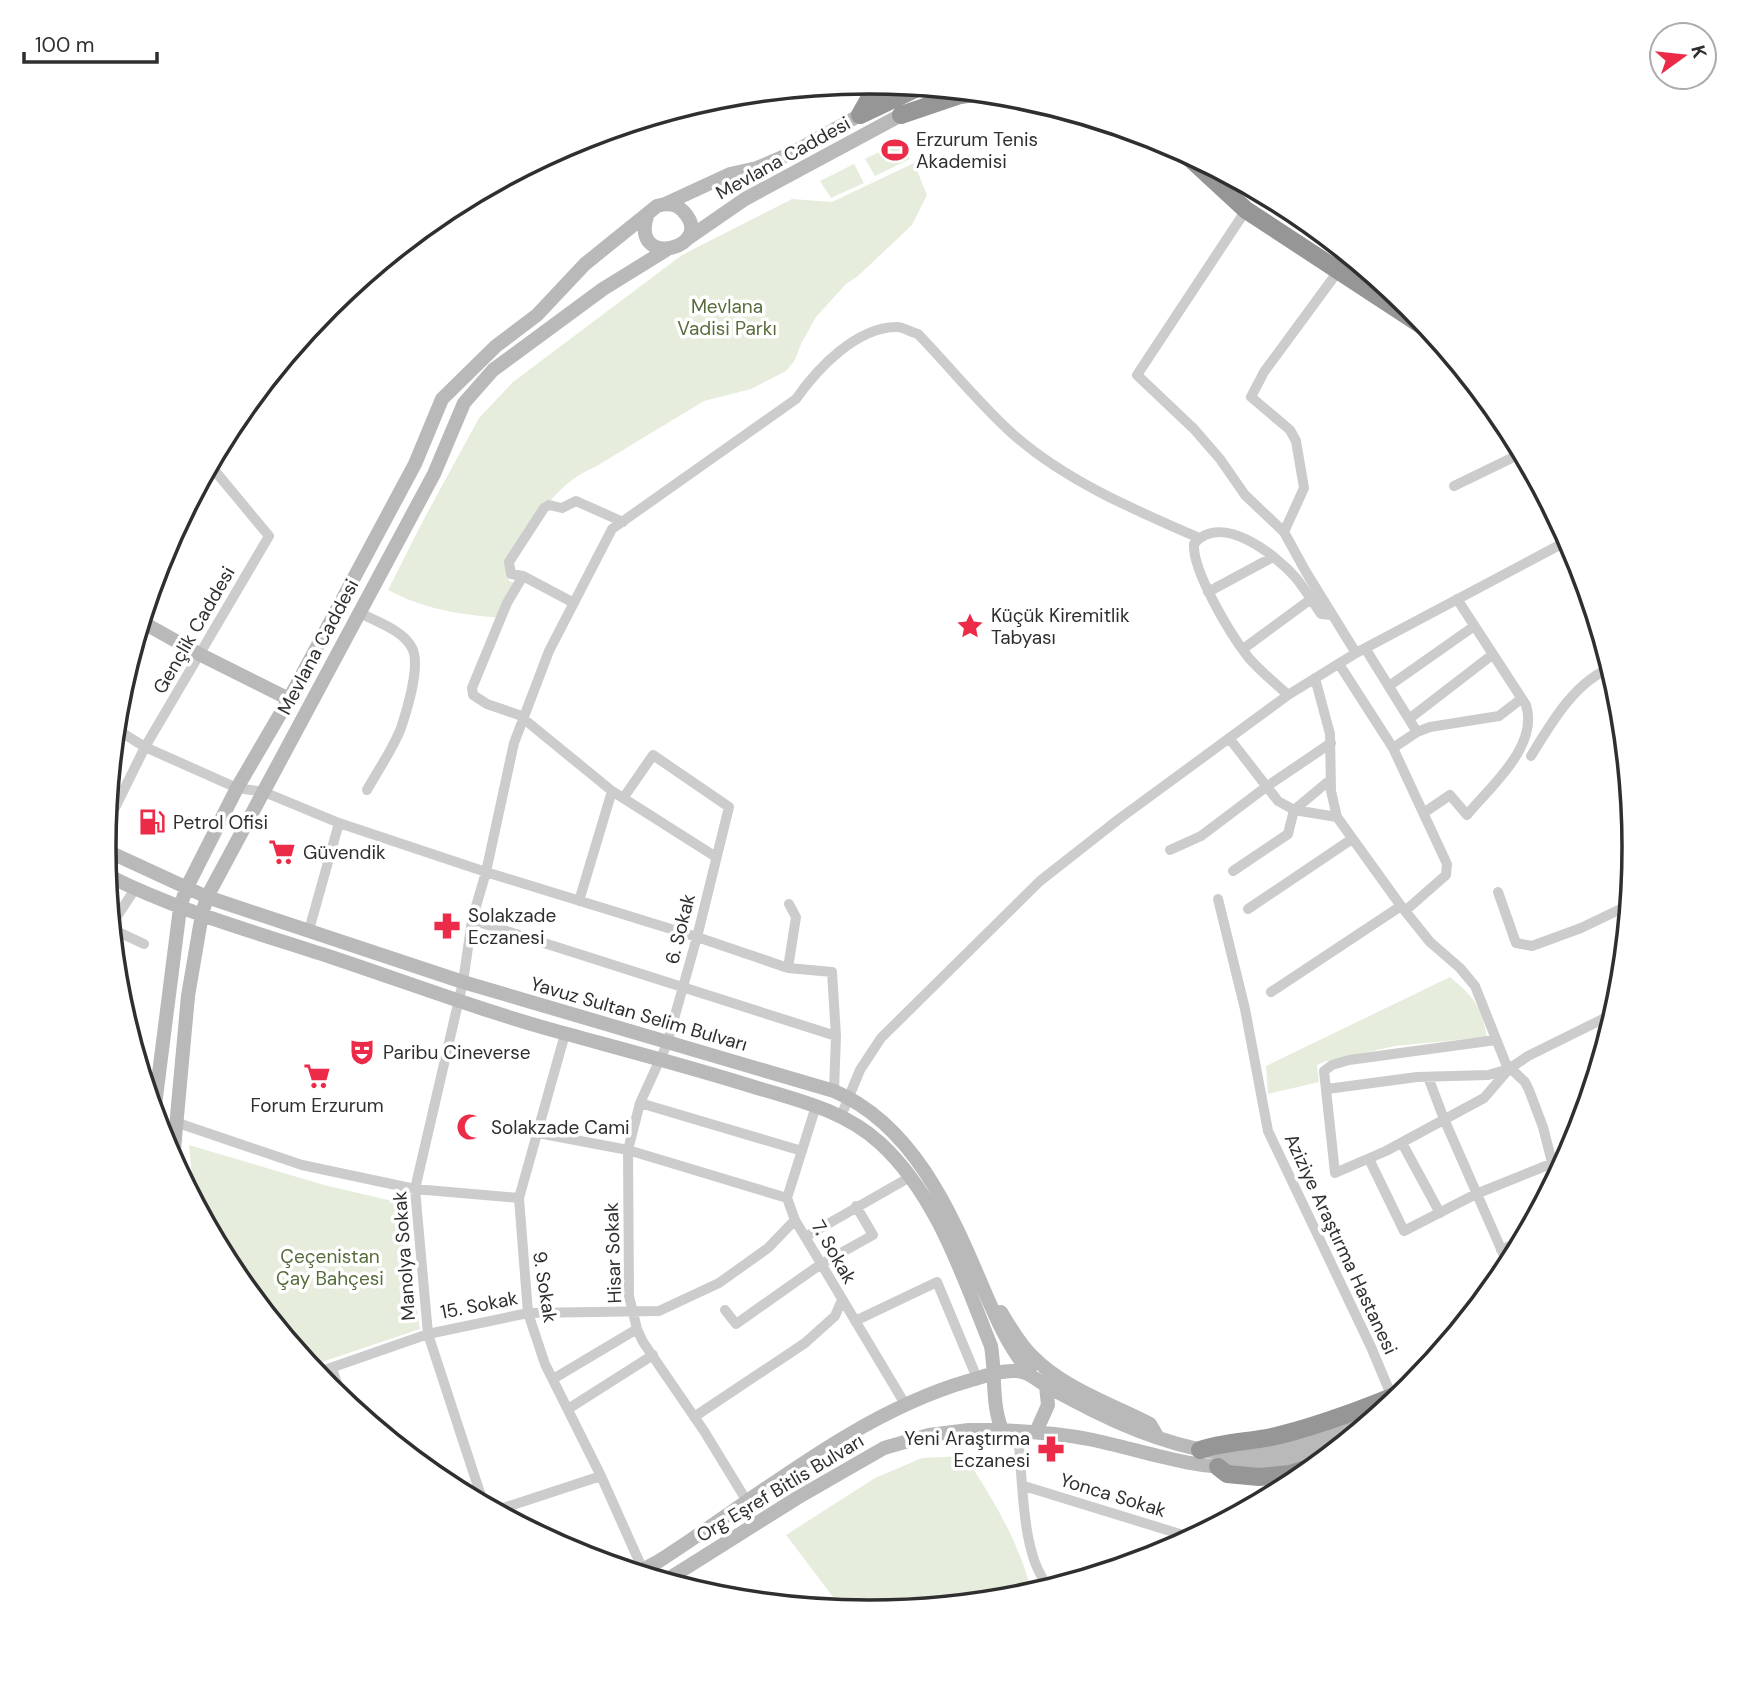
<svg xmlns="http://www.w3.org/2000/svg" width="1739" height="1695" font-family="'DM Sans',sans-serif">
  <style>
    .green { fill: #e6eddc }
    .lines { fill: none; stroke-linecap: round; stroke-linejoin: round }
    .street { stroke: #ccc; stroke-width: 10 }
    .secondary { stroke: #b9b9b9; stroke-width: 14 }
    .highway { stroke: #969696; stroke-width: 18 }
    .labels { text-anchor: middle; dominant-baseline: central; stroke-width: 7; stroke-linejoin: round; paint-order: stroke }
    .poi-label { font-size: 19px; fill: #2f2f2f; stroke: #fff; text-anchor: start }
    .street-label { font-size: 19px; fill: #2f2f2f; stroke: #fff }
    .park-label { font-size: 19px; fill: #566c3a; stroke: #fff }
    .rim { fill: none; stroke: #2f2f2f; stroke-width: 3.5 }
  </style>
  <rect width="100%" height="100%" fill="#fff"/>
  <path class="green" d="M901 141 910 159 875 176 865 159Z
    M914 163 927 195 912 225 858 276 846 284 816 317 801 344 795 360 786 371 751 389 704 401 595 467C551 485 531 529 506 567L509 581 518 584 501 618C459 614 426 610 388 590L425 517 479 418 513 382 682 255 792 199 832 202Z
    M854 164 864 183 831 198 820 181Z
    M1450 977C1474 997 1481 1006 1487 1037L1395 1046 1327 1061 1317 1065 1319 1082 1268 1094 1266 1066Z
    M189 1145 324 1185 401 1203 420 1329 310 1366 233 1272 194 1199Z
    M965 1456C993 1499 1020 1543 1032 1594L1018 1598 869 1613 843 1610 786 1535 875 1478 922 1458Z"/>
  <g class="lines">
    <path class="street" d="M1246 210 1137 375 1194 429 1220 459 1245 495 1284 532
      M1339 270 1264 372 1251 397 1290 430 1296 441 1304 488 1284 532 1306 572 1356 653
      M1454 486 1522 453
      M523 576 507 603 472 688 473 695 487 704 519 715 612 791 716 857
      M1208 592 1273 557
      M574 603 523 576 511 574 509 562 544 508 549 505 562 508 576 501 623 522
      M358 612C375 621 403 630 412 648 421 664 407 710 401 728 393 749 378 770 367 790
      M1365 648 1417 732
      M1243 649 1311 599
      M1339 664 1393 748 1447 864 1446 875 1405 911
      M1315 678 1330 734 1331 791 1337 817 1401 906 1430 942 1460 968 1475 986 1506 1064 1525 1082 1529 1090 1543 1127 1556 1178
      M1389 686 1473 627
      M1288 695C1275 683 1260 671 1248 657 1231 635 1192 571 1194 544 1221 511 1276 555 1296 578 1305 589 1313 602 1321 614L1332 615
      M1409 719 1492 655
      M116 729 145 747 237 788 264 792 339 823 486 872 697 937 788 968 832 972 836 1036 834 1091
      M1229 738 1278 801 1294 810 1337 817
      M1393 748 1417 732 1430 727 1499 716 1521 699
      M1531 756C1550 725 1575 681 1611 668
      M624 797 653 755 729 807 697 937 667 1044 640 1103 628 1150 629 1296 637 1329 643 1342 704 1431 748 1503
      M1425 812 1450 795 1467 815C1491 786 1539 746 1526 705L1457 599
      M107 824 145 747 269 536 210 465
      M1170 850 1201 836 1266 787 1331 743
      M1233 871 1288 834 1294 810 1330 780
      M1498 892 1516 943 1532 946 1581 928 1629 905
      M1218 899 1245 1009 1268 1131 1371 1347 1392 1397
      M579 901 612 791
      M1248 909 1352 839
      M472 920 836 1036
      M112 924 135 889
      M112 929 144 944
      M309 930 339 823
      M788 968 796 917 789 904
      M1271 992 1401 906
      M565 1034 519 1198 528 1313 545 1364 601 1476 643 1570
      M1496 1040 1349 1060 1332 1065 1324 1071 1335 1173 1386 1151 1484 1098 1509 1069
      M1428 1077 1444 1119 1509 1267
      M1327 1089 1417 1077 1488 1075 1509 1069 1528 1056 1615 1013
      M640 1103 802 1151
      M816 1106 787 1198 795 1220 905 1404
      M841 1116 860 1070 881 1038 1040 881 1119 819 1288 695 1356 653 1569 540
      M175 1122 302 1165 415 1189 519 1198
      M538 1133 628 1150 787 1198
      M1402 1143 1440 1213
      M1369 1159 1404 1231 1476 1194 1553 1163
      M805 1237 910 1177
      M1501 1250 1523 1240
      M725 1310 736 1324 821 1264 873 1235 856 1206
      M855 1321 937 1282 977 1378
      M332 1368 342 1399
      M316 1373 428 1334 528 1313 659 1311 719 1283 768 1248 795 1220
      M553 1379 637 1329
      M568 1409 653 1355
      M694 1417 805 1343 835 1316 842 1300
      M1021 1431 1019 1446C1023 1484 1022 1563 1051 1588
      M1024 1486 1193 1538
      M484 1505 428 1334 415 1189 463 982 472 920 486 872 514 743 549 651 612 529 796 399C817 369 856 327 897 327 903 327 911 332 918 334 950 367 980 405 1015 436 1068 482 1135 510 1199 538
      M494 1511 601 1476"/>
    <path class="secondary" d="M665 204 730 174 757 168 792 153 860 115
      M687 239 745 199 901 115
      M142 622 201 655 289 699
      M105 850 207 897 463 982 834 1091C912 1124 950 1210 981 1283 995 1316 1007 1345 1030 1373
      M107 875C178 911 255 932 331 957 409 983 488 1013 567 1034 629 1051 690 1067 751 1086 797 1100 844 1110 880 1143 937 1195 963 1277 991 1346 996 1375 991 1402 1002 1430 1031 1432 1060 1433 1088 1439 1139 1449 1189 1469 1241 1467 1279 1465 1315 1451 1350 1438
      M154 1113 180 908 186 889 237 788 289 699 415 464 442 399 496 346 537 315 585 264 657 206C667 203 676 203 683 211 718 247 630 271 647 216
      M173 1160 188 996 202 914 207 897 434 474 464 403 493 370 603 289 666 250
      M1001 1312C1010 1327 1019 1343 1032 1356 1063 1388 1111 1404 1150 1424L1157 1436
      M1036 1432 1048 1405 1046 1386
      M637 1573 659 1561C756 1499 857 1413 968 1381 983 1377 999 1370 1015 1371 1029 1371 1036 1380 1047 1386 1062 1395 1079 1403 1094 1411 1142 1435 1212 1461 1266 1453 1304 1446 1341 1430 1376 1417
      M665 1581 797 1498 884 1448 929 1435 969 1430H1002"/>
    <path class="highway" d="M860 115 919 87
      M860 115 878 83
      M901 115 960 95 975 93
      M1182 151 1246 210 1432 332
      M1200 1450C1226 1441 1254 1442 1280 1435 1324 1424 1367 1407 1409 1390
      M1218 1467 1227 1474 1259 1477 1290 1474 1318 1465"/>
  </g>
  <defs>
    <g id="stadium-bare" transform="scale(2.1)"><path d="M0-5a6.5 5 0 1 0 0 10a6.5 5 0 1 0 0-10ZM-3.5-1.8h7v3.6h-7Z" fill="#eb2b48" stroke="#fff" stroke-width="2.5" paint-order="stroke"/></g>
    <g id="sight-bare" transform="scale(2.1)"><path d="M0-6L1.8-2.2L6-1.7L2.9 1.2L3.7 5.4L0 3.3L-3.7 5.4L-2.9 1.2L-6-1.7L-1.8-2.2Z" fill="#eb2b48" stroke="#fff" stroke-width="2.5" paint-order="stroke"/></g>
    <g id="fuel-bare" transform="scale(2.1)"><path d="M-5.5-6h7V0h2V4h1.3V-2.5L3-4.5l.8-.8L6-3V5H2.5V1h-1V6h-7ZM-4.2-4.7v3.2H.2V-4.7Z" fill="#eb2b48" stroke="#fff" stroke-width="2.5" paint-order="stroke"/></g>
    <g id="supermarket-bare" transform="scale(2.1)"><path d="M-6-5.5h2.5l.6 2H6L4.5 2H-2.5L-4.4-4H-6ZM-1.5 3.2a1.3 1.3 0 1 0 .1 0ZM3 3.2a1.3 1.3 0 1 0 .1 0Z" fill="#eb2b48" stroke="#fff" stroke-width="2.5" paint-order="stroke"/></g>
    <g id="pharmacy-bare" transform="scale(2.1)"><path d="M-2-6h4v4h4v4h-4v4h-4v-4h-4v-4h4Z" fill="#eb2b48" stroke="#fff" stroke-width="2.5" paint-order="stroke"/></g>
    <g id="theatre-bare" transform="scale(2.1)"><path d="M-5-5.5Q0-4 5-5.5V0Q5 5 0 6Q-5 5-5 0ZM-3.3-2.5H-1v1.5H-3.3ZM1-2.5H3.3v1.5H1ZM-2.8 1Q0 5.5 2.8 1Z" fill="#eb2b48" stroke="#fff" stroke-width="2.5" paint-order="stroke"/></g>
    <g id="mosque-bare" transform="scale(2.1)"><path d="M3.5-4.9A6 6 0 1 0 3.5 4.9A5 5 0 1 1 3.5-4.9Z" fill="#eb2b48" stroke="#fff" stroke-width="2.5" paint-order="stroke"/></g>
  </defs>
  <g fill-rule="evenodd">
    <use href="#stadium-bare" x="895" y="150"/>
    <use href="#sight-bare" x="970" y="626"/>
    <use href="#fuel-bare" x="152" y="822"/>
    <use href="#supermarket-bare" x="282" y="852"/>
    <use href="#pharmacy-bare" x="447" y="926"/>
    <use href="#theatre-bare" x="362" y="1052"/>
    <use href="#supermarket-bare" x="317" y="1076"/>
    <use href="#mosque-bare" x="470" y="1127"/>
    <use href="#pharmacy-bare" x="1051" y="1449"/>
  </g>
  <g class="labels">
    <g class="poi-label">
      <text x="916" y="139">Erzurum Tenis<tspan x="916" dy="22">Akademisi</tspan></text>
      <text x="991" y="615">Küçük Kiremitlik<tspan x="991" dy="22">Tabyası</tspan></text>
      <text x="173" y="822">Petrol Ofisi</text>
      <text x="303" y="852">Güvendik</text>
      <text x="468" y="915">Solakzade<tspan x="468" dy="22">Eczanesi</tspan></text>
      <text x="383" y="1052">Paribu Cineverse</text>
      <text x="317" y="1105" text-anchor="middle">Forum Erzurum</text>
      <text x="491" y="1127">Solakzade Cami</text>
      <text x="1030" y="1438" text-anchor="end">Yeni Araştırma<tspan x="1030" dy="22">Eczanesi</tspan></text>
    </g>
    <g class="street-label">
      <text transform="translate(783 158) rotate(-29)">Mevlana Caddesi</text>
      <text transform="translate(194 630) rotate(-60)">Gençlik Caddesi</text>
      <text transform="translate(318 647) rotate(-62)">Mevlana Caddesi</text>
      <text transform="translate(680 929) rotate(-76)">6. Sokak</text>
      <text transform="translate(639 1014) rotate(16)">Yavuz Sultan Selim Bulvarı</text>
      <text transform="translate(1341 1244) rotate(65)">Aziziye Araştırma Hastanesi</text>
      <text transform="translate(834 1252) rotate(60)">7. Sokak</text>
      <text transform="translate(613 1253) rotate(-92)">Hisar Sokak</text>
      <text transform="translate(404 1256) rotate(-94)">Manolya Sokak</text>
      <text transform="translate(545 1287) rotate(81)">9. Sokak</text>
      <text transform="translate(479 1305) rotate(-11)">15. Sokak</text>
      <text transform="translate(780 1488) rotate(-31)">Org Eşref Bitlis Bulvarı</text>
      <text transform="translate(1113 1495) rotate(17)">Yonca Sokak</text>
    </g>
    <g class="park-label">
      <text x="727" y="306">Mevlana<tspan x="727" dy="22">Vadisi Parkı</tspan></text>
      <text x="330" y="1256">Çeçenistan<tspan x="330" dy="22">Çay Bahçesi</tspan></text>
    </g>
  </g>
  <path d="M0 0H1739V1695H0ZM116 847a753 753 0 1 1 1506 0a753 753 0 1 1-1506 0Z" fill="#fff" fill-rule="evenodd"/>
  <path class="rim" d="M116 847a753 753 0 1 1 1506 0a753 753 0 1 1-1506 0Z"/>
  <g transform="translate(1683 56) rotate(75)"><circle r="33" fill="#ffffff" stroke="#acacac" stroke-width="2"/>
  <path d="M0-5L12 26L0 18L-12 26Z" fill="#eb2b48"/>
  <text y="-10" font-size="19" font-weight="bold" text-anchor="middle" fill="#2f2f2f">K</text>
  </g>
  <path d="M24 52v10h133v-10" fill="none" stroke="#2f2f2f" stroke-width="3.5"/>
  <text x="35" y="52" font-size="21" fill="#2f2f2f" stroke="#ffffff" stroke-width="5" paint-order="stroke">100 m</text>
</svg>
